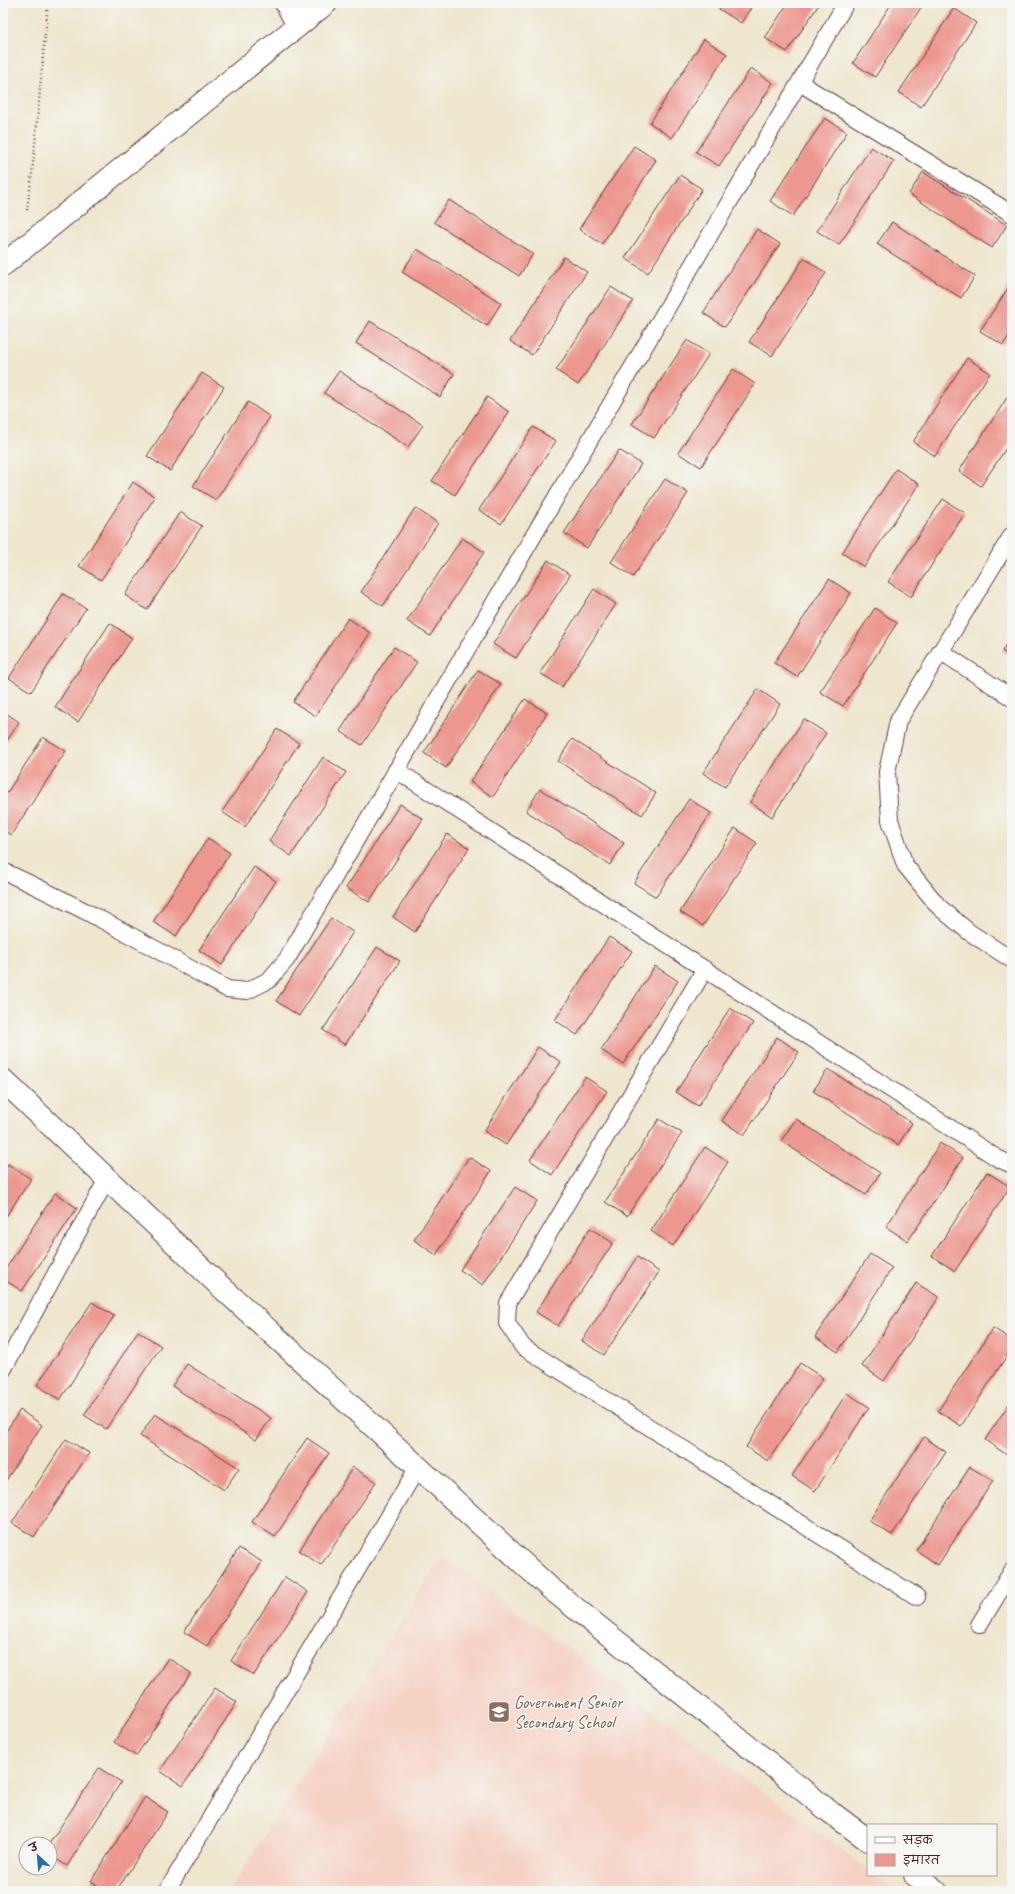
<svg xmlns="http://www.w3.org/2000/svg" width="1015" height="1894" font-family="Caveat,'Playpen Sans Deva',sans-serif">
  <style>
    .built { fill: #f6d2c5 }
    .building { fill: #ec9890 }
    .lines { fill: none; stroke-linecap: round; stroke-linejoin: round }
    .service-casing { stroke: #633d43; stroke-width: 18 }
    .minor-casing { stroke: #633d43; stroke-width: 24 }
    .tertiary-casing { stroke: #633d43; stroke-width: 24 }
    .path { stroke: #633d43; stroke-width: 2.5; stroke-dasharray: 1 3; stroke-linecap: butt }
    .service { stroke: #fff; stroke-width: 16 }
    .minor { stroke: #fff; stroke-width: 22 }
    .tertiary { stroke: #fff; stroke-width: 22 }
    .labels { text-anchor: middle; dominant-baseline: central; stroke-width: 3; stroke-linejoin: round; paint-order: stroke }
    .education-label { font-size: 17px; fill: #785e54; stroke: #f6f6f2; text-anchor: start }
  </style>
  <rect width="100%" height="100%" fill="#f6f6f2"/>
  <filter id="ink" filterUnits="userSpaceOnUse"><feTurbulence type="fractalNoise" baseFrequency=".025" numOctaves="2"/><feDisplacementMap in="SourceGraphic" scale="8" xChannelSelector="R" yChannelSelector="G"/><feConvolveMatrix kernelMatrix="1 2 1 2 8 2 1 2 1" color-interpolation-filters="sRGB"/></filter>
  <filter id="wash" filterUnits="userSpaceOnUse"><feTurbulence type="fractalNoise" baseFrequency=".012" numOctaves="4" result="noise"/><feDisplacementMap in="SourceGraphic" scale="16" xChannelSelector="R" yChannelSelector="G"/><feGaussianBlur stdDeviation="0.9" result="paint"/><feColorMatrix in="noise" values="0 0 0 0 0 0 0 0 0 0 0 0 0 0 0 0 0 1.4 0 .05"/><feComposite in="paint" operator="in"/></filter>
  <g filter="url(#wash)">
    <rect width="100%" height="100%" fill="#eee6cd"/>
    <path class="built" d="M442 1556 868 1869V1875H876L897 1891H229Z"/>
    <g id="blocks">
      <path class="building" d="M722 3H754L741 23 719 9Z
        M788 3H820L787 52 765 38Z
        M892 3H924L875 77 853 63Z
        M954 8 976 23 921 107 899 92Z
        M704 39 727 54 672 138 650 123Z
        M751 68 773 83 719 166 696 152Z
        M825 118 847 132 793 216 770 201Z
        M634 146 656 160 602 244 579 229Z
        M871 147 894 161 839 245 817 231Z
        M923 172 1007 225 992 248 909 194Z
        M680 175 702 189 648 273 625 258Z
        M449 200 533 254 519 276 434 222Z
        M892 222 975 276 961 298 877 244Z
        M757 229 780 244 725 327 703 313Z
        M417 249 501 303 487 326 402 272Z
        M564 257 587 272 532 355 510 341Z
        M804 258 826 273 772 356 749 342Z
        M1012 282V331L1003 345 980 331Z
        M611 287 633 301 578 385 556 370Z
        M370 321 454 374 440 397 356 343Z
        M687 340 709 354 654 438 632 424Z
        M967 358 990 373 935 456 913 442Z
        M733 369 755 384 701 467 678 453Z
        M339 371 423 425 408 447 324 393Z
        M202 373 224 387 170 471 147 456Z
        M1012 390V439L981 486 959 471Z
        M487 397 509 412 455 495 432 481Z
        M248 402 270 417 216 500 193 486Z
        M533 427 556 441 501 524 479 510Z
        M619 450 641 464 587 548 564 533Z
        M896 469 919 484 864 567 842 553Z
        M665 479 688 493 633 577 611 562Z
        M133 482 155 497 101 580 79 566Z
        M943 499 965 513 911 597 888 582Z
        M415 508 438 523 383 606 361 592Z
        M180 512 202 526 147 610 125 595Z
        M462 538 484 552 430 636 407 621Z
        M548 560 570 575 516 658 493 644Z
        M829 579 851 593 797 677 774 663Z
        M594 589 616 604 562 687 540 673Z
        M63 594 86 608 31 692 9 678Z
        M875 608 897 623 843 706 820 692Z
        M348 618 370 633 316 716 293 702Z
        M110 623 132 638 78 722 55 707Z
        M1012 635V657L1002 651Z
        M394 647 417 662 362 745 340 731Z
        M478 670 501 684 446 768 424 753Z
        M758 689 780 704 725 787 703 773Z
        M525 699 547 713 493 797 470 782Z
        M3 711 19 722 3 747Z
        M804 719 826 733 772 817 750 802Z
        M277 729 299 743 245 827 222 812Z
        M43 737 66 751 11 835 3 830V799Z
        M572 739 656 793 642 815 558 761Z
        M323 757 346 772 291 856 269 841Z
        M540 789 624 843 610 865 526 811Z
        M689 799 711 813 656 897 634 883Z
        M400 804 423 819 369 902 346 888Z
        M735 828 757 843 703 926 680 912Z
        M447 834 469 848 415 932 393 917Z
        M208 838 230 853 176 936 153 922Z
        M254 867 276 881 222 965 199 950Z
        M331 918 353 932 299 1016 276 1001Z
        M609 937 632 951 577 1035 555 1020Z
        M377 947 400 961 345 1045 323 1030Z
        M655 966 678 981 623 1064 601 1050Z
        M730 1008 753 1023 698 1106 676 1092Z
        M777 1037 799 1052 744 1135 722 1121Z
        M538 1047 561 1062 506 1145 484 1131Z
        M828 1069 912 1123 898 1145 813 1091Z
        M585 1077 607 1091 552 1175 530 1160Z
        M659 1119 682 1133 627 1216 605 1202Z
        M796 1119 880 1173 866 1195 781 1141Z
        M940 1143 963 1158 908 1241 886 1227Z
        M705 1147 728 1162 673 1246 651 1231Z
        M469 1157 491 1171 436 1255 414 1240Z
        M8 1164 31 1179 3 1221V1172Z
        M987 1172 1010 1187 955 1271 932 1256Z
        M515 1187 537 1201 483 1285 460 1270Z
        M55 1193 77 1208 22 1291 3 1279V1273Z
        M590 1228 613 1243 558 1326 536 1312Z
        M870 1254 892 1268 838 1352 815 1337Z
        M637 1257 659 1272 604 1355 582 1341Z
        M916 1283 939 1297 884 1381 862 1366Z
        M92 1302 114 1316 60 1400 37 1385Z
        M993 1328 1012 1340V1348L961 1426 938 1411Z
        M138 1331 161 1346 106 1429 84 1415Z
        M800 1363 823 1378 768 1461 746 1447Z
        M187 1364 271 1418 256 1440 172 1386Z
        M847 1393 869 1407 815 1491 792 1476Z
        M1012 1399V1448L1007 1455 985 1440Z
        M20 1410 42 1425 3 1485V1436Z
        M155 1414 239 1468 224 1490 140 1436Z
        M924 1437 946 1452 892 1535 869 1521Z
        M307 1438 329 1453 275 1537 252 1522Z
        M66 1439 89 1453 34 1537 12 1523Z
        M353 1467 376 1482 321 1565 299 1551Z
        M970 1467 993 1481 938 1565 916 1550Z
        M239 1548 262 1562 207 1646 184 1632Z
        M285 1577 308 1592 254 1675 231 1661Z
        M168 1658 191 1673 136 1756 114 1742Z
        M215 1688 237 1702 183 1786 160 1771Z
        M99 1768 121 1782 67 1866 50 1855 49 1844Z
        M145 1797 168 1812 116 1891H106L91 1881Z"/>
    </g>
  </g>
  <g filter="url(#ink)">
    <use href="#blocks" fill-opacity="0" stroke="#633d43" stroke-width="1"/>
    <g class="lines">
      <g class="service-casing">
        <path id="service" d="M800 83 1012 214
          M1012 535 898 721 887 772 890 820 905 865 939 907 969 932 1012 960
          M940 651 1012 698
          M396 770 997 1158 1012 1165
          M3 871C80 906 154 948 227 989L247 991 269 980 287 959C471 639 660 322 846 3
          M705 969 508 1303 507 1323 523 1347 917 1597
          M3 1370 107 1179
          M979 1625 1012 1571
          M167 1891 418 1467"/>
      </g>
      <g class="minor-casing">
        <path id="minor" d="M286 3 298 26
          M3 265 326 3"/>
      </g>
      <g class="tertiary-casing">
        <path id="tertiary" d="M3 1080 219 1285 550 1588 829 1811 868 1840
          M915 1875 936 1891"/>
      </g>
      <path class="path" d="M27 210 33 165 48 3"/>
      <use href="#service" class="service"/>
      <use href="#minor" class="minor"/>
      <use href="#tertiary" class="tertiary"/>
    </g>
  </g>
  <defs>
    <g id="school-square" transform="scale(1.15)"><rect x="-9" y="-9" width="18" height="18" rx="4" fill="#8d6e63" stroke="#f6f6f2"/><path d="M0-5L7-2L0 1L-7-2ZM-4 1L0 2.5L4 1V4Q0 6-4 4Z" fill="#fff"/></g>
  </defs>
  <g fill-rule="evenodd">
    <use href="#school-square" x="499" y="1712"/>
  </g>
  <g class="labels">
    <g class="education-label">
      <text x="514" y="1702">Government Senior<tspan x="514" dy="20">Secondary School</tspan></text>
    </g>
  </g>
  <rect width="1015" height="1894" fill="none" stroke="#f6f6f2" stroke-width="16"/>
  <rect x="867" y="1824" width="130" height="52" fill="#f6f6f2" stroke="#b1a0a2"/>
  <rect x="875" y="1837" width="20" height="6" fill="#ffffff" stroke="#b1a0a2"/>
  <text x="903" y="1844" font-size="12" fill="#4a1f2b">सड़क</text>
  <rect x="875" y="1854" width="20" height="12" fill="#ec9890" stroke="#b1a0a2"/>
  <text x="903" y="1864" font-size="12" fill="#4a1f2b">इमारत</text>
  <g transform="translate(38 1856) rotate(334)"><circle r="19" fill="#f6f6f2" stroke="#b1a0a2"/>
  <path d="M0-3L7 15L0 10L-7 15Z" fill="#1f6fb2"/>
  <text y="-6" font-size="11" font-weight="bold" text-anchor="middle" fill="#4a1f2b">उ</text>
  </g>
</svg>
